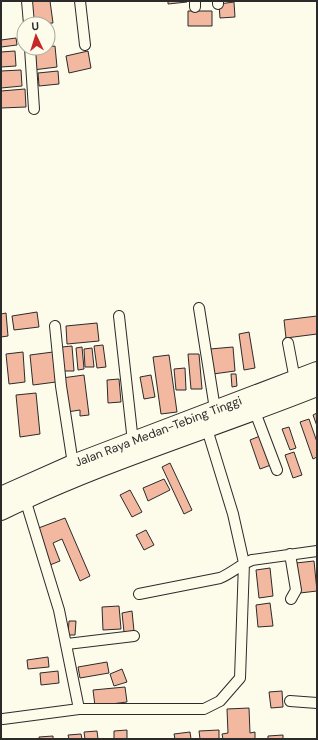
<svg xmlns="http://www.w3.org/2000/svg" width="318" height="740" font-family="'DM Sans',sans-serif">
  <style>
    .building { fill: #f2b8a0; stroke: #2b2b2b }
    .lines { fill: none; stroke-linecap: round; stroke-linejoin: round }
    .street-casing { stroke: #2b2b2b; stroke-width: 12 }
    .highway-casing { stroke: #2b2b2b; stroke-width: 20 }
    .street { stroke: #fdfbea; stroke-width: 10 }
    .highway { stroke: #fdfbea; stroke-width: 18 }
    .labels { text-anchor: middle; dominant-baseline: central; stroke-width: 3; stroke-linejoin: round; paint-order: stroke }
    .street-label { font-size: 12px; fill: #2b2b2b; stroke: #fdfbea }
  </style>
  <rect width="100%" height="100%" fill="#fdfbea"/>
  <path class="building" d="M30 1H50L53 23 33 24Z
    M168 1H187V2L168 4Z
    M234 2 235 17 220 18 219 4Z
    M188 11H212V26H188Z
    M16 38 17 45 1 47V40Z
    M55 46 57 67 33 70 31 49Z
    M15 51 16 66 1 67V52Z
    M88 51 91 68 69 73 66 56Z
    M21 70 22 86 1 88V71Z
    M58 71 59 84 39 86 38 73Z
    M25 89 26 107 1 108V91Z
    M37 312 39 327 14 330 12 316Z
    M6 313 8 336 1 337V314Z
    M317 316V334L286 338 284 320Z
    M97 323 99 341 67 344 66 326Z
    M249 332 255 368 244 370 239 334Z
    M103 345 106 367 97 368 94 346Z
    M72 346 74 371H63L62 347Z
    M82 347 84 369 78 370 76 348Z
    M233 347 235 371 213 374 210 349Z
    M92 348 94 367H85L84 349Z
    M23 352 25 382 9 384 6 354Z
    M53 352 56 382 33 385 30 355Z
    M188 354H199L202 389H191Z
    M169 355 177 412 161 414 153 357Z
    M185 368 186 390H176L174 369Z
    M231 374H236L237 386 232 387Z
    M84 375 89 415 80 416V410L67 412 62 378Z
    M151 375 155 397 144 399 140 377Z
    M119 379 121 402 108 403 107 380Z
    M36 393 40 434 20 437 16 395Z
    M317 413V426L313 415Z
    M309 419 317 442V457L313 459 300 422Z
    M289 427 296 448 290 450 282 429Z
    M260 436 271 465 260 469 250 440Z
    M294 452 302 475 293 478 285 455Z
    M170 463 192 510 184 514 162 467Z
    M164 479 170 490 148 501 143 488Z
    M130 490 142 512 132 517 120 495Z
    M65 518 90 576 80 581 62 539 53 543 60 561 50 565 36 529Z
    M146 530 154 545 144 550 136 535Z
    M314 561 317 591 300 593 296 563Z
    M270 568 273 596 259 598 256 570Z
    M270 603 273 626 258 627 256 605Z
    M119 606 121 629 103 630 102 607Z
    M132 611 134 631 124 632 122 613Z
    M69 621H76L75 635H68Z
    M48 657 49 667 28 669 27 660Z
    M107 662 109 673 80 678 78 667Z
    M122 669 127 682 114 686 110 674Z
    M58 671 59 683 41 685 40 673Z
    M125 687 127 702 95 706 93 690Z
    M282 691 283 707 271 708 269 692Z
    M249 708 250 733 255 732V739H223L222 734 228 733 227 709Z
    M127 730V739H114V731Z
    M219 730V739H200L199 731Z
    M97 731 98 739H85L84 732Z
    M190 732 191 739H175L174 734Z
    M81 734 82 739H69L68 735Z
    M283 735V739H268V736Z
    M53 736V739H39V737Z"/>
  <g class="lines">
    <g class="street-casing">
      <path id="street" d="M27 1 29 24
        M80 1 85 45
        M195 1V7
        M218 1V4
        M30 48 34 109
        M199 308 215 409
        M119 316 133 442
        M55 326 61 386 73 464
        M288 343 295 380
        M255 412 277 470
        M25 499 59 610 79 709
        M290 554 296 590 291 599
        M139 594 220 578C232 573 241 564 252 560L317 551
        M67 644 134 636
        M290 701 317 703
        M3 719 79 709H204L220 701 240 678 244 563 233 514 207 429"/>
    </g>
    <g class="highway-casing">
      <g id="highway">
        <path id="s1" d="M1 496 73 464 317 371"/>
        <path d="M1 511C103 461 212 429 317 387"/>
      </g>
    </g>
    <use href="#street" class="street"/>
    <use href="#highway" class="highway"/>
  </g>
  <g class="labels">
    <g class="street-label">
      <text stroke="none"><textPath href="#s1" startOffset="170">Jalan Raya Medan-Tebing Tinggi</textPath></text>
    </g>
  </g>
  <rect width="318" height="740" fill="none" stroke="#2b2b2b" stroke-width="4"/>
  <g transform="translate(36 36) rotate(356)"><circle r="19" fill="#fdfbea" stroke="#a9a89e"/>
  <path d="M0-3L7 15L0 10L-7 15Z" fill="#c62828"/>
  <text y="-6" font-size="11" font-weight="bold" text-anchor="middle" fill="#2b2b2b">U</text>
  </g>
</svg>
